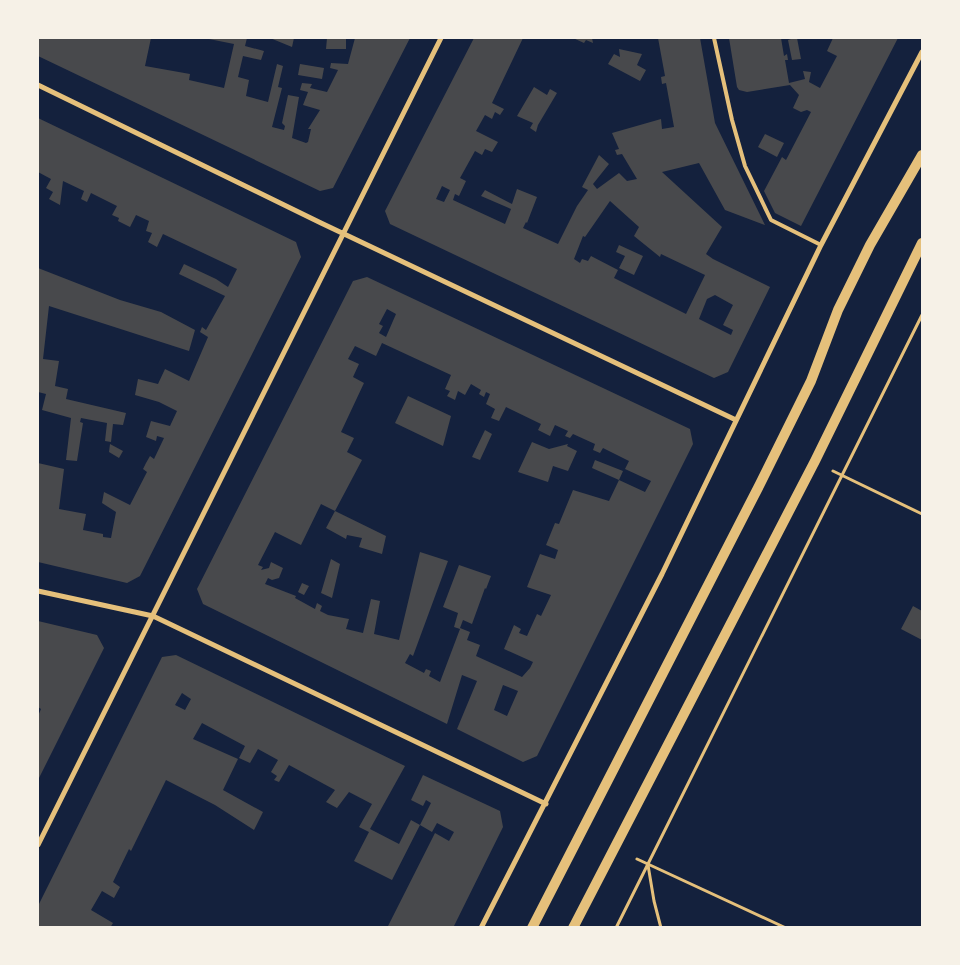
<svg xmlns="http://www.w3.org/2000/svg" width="960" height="965" font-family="'Exo 2',sans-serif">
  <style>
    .building { fill: #48494c; fill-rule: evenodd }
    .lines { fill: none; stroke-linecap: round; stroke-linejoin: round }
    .path { stroke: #e5c07b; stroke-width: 3 }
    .service { stroke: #e5c07b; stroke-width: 4 }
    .minor { stroke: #e5c07b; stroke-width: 5 }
    .secondary { stroke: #e5c07b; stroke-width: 10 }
  </style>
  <rect width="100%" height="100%" fill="#14213d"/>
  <path class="building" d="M38 38H151L145 66 190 74 189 80 224 88 234 44 204 38H247L245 46 264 51 261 60 243 56 238 77 249 80 246 96 268 102 277 64 283 66 278 87 282 88 272 127 284 130 285 126 282 123 288 95 299 97 292 138 306 143 308 142 311 129H308L320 110 303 105 308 92 300 90 302 83 312 84 310 88 327 92 338 70 330 68 331 63 348 64 355 38H410L333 188 320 191 38 56Z
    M270 38H294L292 47Z
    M327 38 346 39V49H326Z
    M474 38H523L492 103 504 109 500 115 495 112 492 119 485 115 476 131 498 142 492 152 485 149 482 155 475 151 460 178 466 181 459 196 455 194 453 200 505 224 511 209 481 196 485 190 512 204 517 189 537 197 527 223 526 222 523 228 558 244 577 206 588 190 582 187 599 155 609 164 593 184 597 189 619 173 627 181 637 179 622 154 617 155 615 150 619 149 612 133 661 119 662 129 674 127 666 83 662 84 661 77 665 76 658 38H700L715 123 765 225 725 210 699 163 662 172 722 227 706 254 713 259 770 287 728 372 714 378 390 224 385 211ZM442 186 450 190 444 202 436 199ZM610 201 639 227 634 236 660 257 661 254 705 275 686 314 614 278 618 270 591 256 588 261 582 259 580 263 574 259 583 236 585 237ZM715 295 733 305 723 325 733 330 731 335 699 319 707 299Z
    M573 38H592L593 43 586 40 584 43Z
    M729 38H781L784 56 787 54 788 60H785L789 83 805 79 803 71 811 72 809 82 820 88 837 56 827 51 833 38H898L801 226 775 213 764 191 782 157 786 160 811 112 807 110 801 112 793 108 799 95 790 85 747 92 739 90 737 87Z
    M791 38H797L801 59 792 60 788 40 791 39Z
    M619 49 642 54 637 65 646 70 640 81 608 64 614 54 620 57Z
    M300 64 324 68 322 79 298 75Z
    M534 87 547 95 550 89 557 93 538 125 536 132 530 128 533 123 517 116Z
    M38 118 296 242 301 257 140 576 127 583 38 562V463L64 469 59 509 86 514 83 530 103 534V537L111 538 116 512 102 503 104 492 130 505 147 472 143 469 146 463 150 456 154 459 164 438 157 436 156 441 146 437 151 421 170 426 177 411 159 402 135 395 138 379 158 384 165 369 189 381 208 337 200 332 202 327 206 330 225 296 179 274 184 264 216 279 228 287 237 269 163 234 157 247 148 242 152 233 146 231 149 221 136 215 130 227 118 221 119 218 112 215 117 206 91 193 87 202 81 199 84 191 63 181 60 205 49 199 53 192 46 188 51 179 38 172Z
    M765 134 784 143 777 157 758 147Z
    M619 245 643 256 634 275 619 268 625 256 616 252Z
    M38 268 120 300 161 312 195 330 189 351 49 306 43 359 59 361 55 386 68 389 66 399 126 413 123 425 113 424 111 442 105 441 107 423 81 418 80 422 83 423 77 461 66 460 71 418 42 410 46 394 38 392Z
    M367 277 690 429 693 444 537 756 523 762 457 729 477 681 462 675 447 724 203 604 197 589 353 281ZM387 309 396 314 386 337 379 333 383 326 379 324ZM382 343 451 375 445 389 450 391 447 396 455 400 458 391 465 395 471 384 481 390 479 394 484 397 486 392 490 394 486 404 495 409 491 418 499 421 506 407 541 424 538 430 550 436 555 425 568 431 565 436 570 438 573 434 595 444 593 450 600 453 603 448 629 461 625 469 651 481 645 492 619 480 609 501 573 490 559 524 555 523 546 545 558 550 555 559 540 554 527 587 551 595 541 616 537 614 527 636 519 633 521 629 514 625 504 649 533 662 530 668 522 677 476 656 480 645 467 640 470 632 460 628 463 620 472 624 485 588 486 589 491 576 459 565 443 607 458 613 454 627 460 629 440 682 429 676 431 671 426 669 424 673 405 663 410 654 413 656 448 561 420 552 399 640 374 634 380 601 371 599 363 633 346 629 349 619 328 615 320 611 322 606 317 603 315 609 295 598 296 596 265 584 268 578 272 580 279 578 283 568 271 562 269 568 261 570 263 567 258 565 275 532 301 545 321 504 335 511 362 460 347 452 354 438 341 432 364 383 353 377 359 364 348 359 355 346 376 356ZM503 685 518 691 507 716 494 710Z
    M408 396 451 416 443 446 395 423Z
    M485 430 492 434 480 460 472 457Z
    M532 442 549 449 568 444 567 446 577 451 568 471 553 466 548 482 518 472Z
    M110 444 123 451 119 458 109 452Z
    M595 460 623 471 619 480 592 468Z
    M335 511 386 536 382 554 359 547 362 538 347 535 346 539 326 528Z
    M331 559 340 564 332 598 321 593Z
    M302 583 309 586 304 595 298 592Z
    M913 606 922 611V640L901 629Z
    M38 621 97 635 104 648 38 780V716L41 709 38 707 39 703 38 702Z
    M176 655 405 766 370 829 399 844 411 820 420 825 392 880 354 861 369 832 359 827 372 804 349 792 337 808 326 802 335 790 289 765 279 782 274 780 277 776 271 772 278 760 258 749 250 763 239 758 245 746 202 723 193 739 238 759 223 790 263 812 254 830 215 805 166 780 131 851 129 849 113 882 120 887 114 898 102 891 91 910 113 923 110 928H38V906L162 657ZM182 693 191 699 185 710 175 705Z
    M423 775 500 811 503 827 453 928H387L435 833 449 841 454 832 437 823 432 832 420 825 431 803 426 800 423 806 411 800Z"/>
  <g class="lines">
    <path class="path" d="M833 471 922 514
      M637 859 786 928
      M648 865 654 901 661 928
      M616 928 922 315"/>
    <path class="service" d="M714 38 732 120 745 166 771 220 821 245"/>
    <path class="minor" d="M38 85 321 223 736 420
      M38 591 153 616 546 804
      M38 845 441 38
      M481 928 662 574 821 245 922 52"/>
    <path class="secondary" d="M532 928 760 484 811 381 838 310 870 245 922 155
      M573 928 815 461 922 243"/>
  </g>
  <rect width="960" height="965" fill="none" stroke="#f6f1e7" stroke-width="78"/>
</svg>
